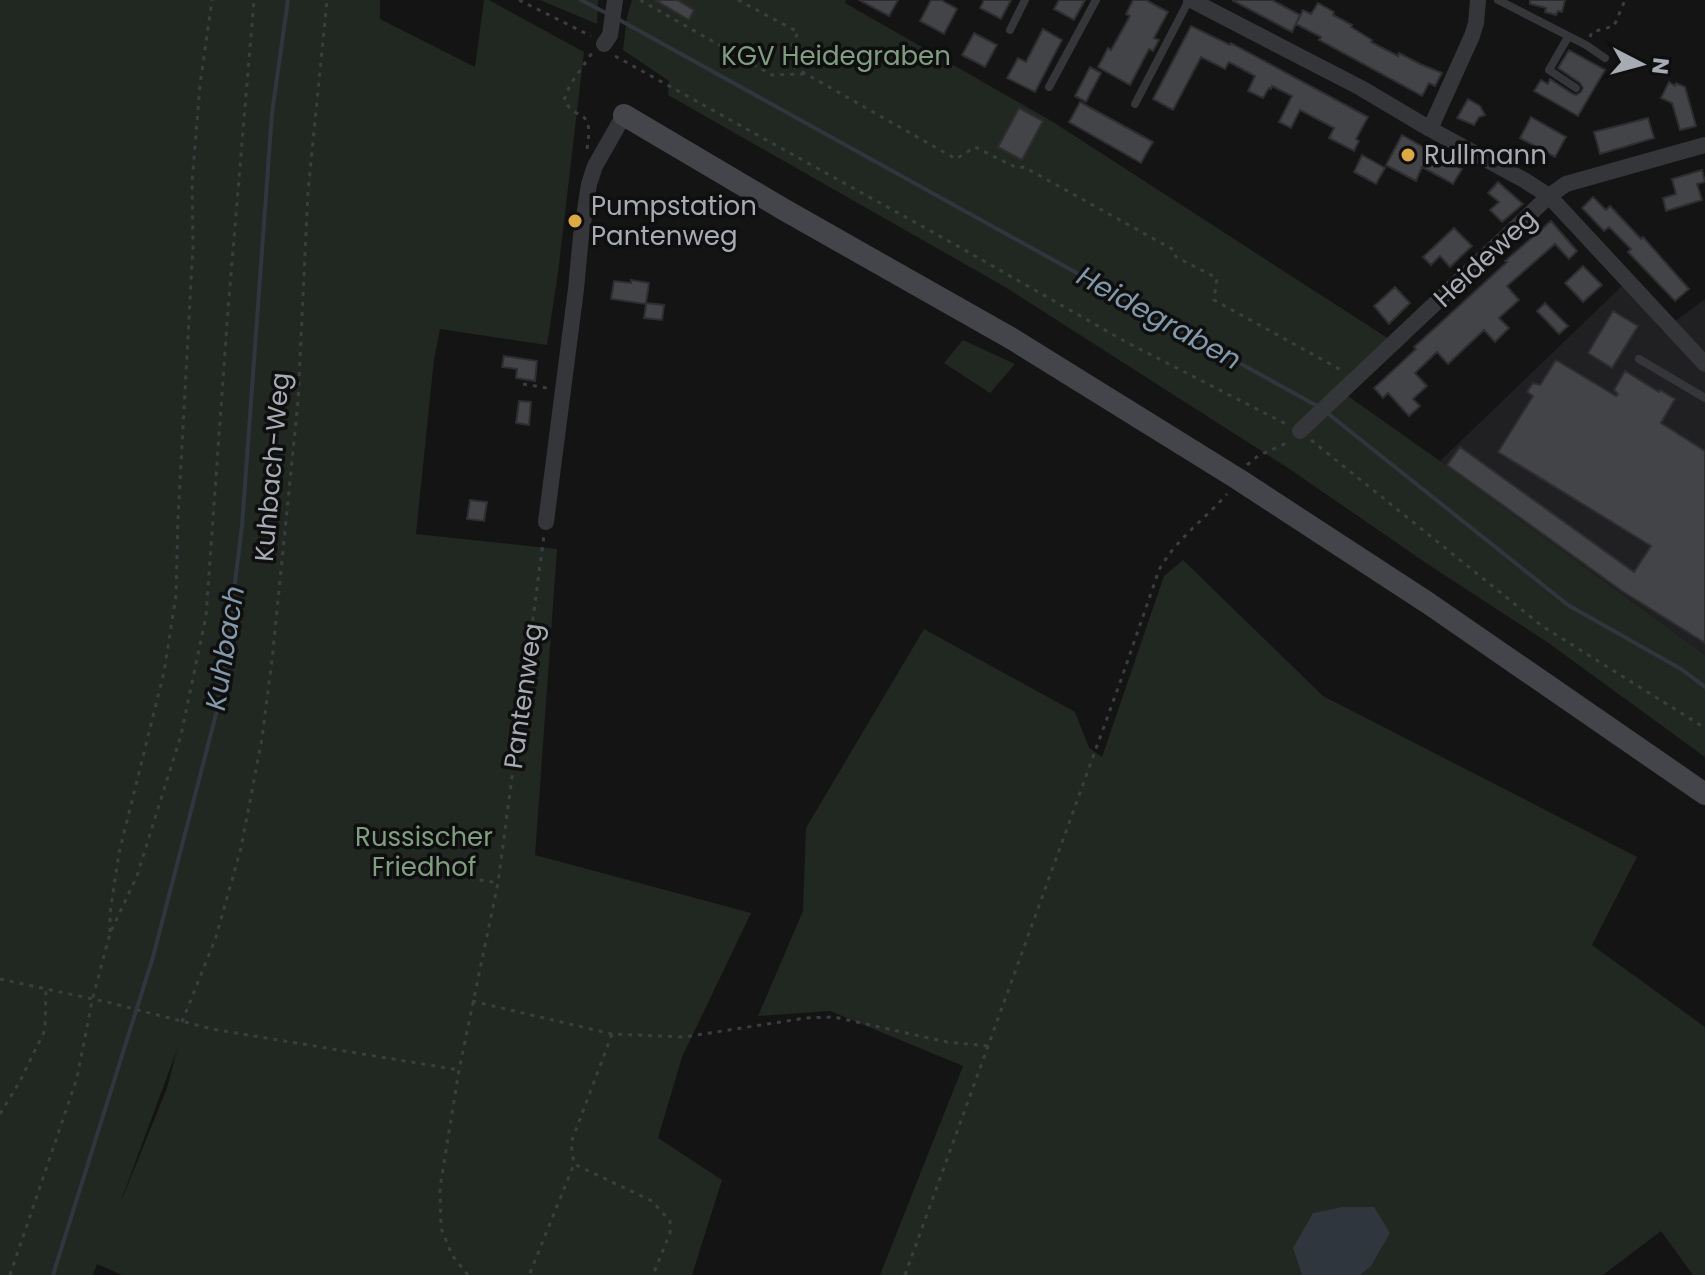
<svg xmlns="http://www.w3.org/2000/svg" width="1705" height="1275" font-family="Poppins,sans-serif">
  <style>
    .built { fill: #202022 }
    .green { fill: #212821; fill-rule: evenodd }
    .water { fill: #2f363d }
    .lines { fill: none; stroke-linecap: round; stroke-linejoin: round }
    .stream { stroke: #2f363d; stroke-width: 4 }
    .building { fill: #434448; stroke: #2e2e31; stroke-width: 2 }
    .path { stroke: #3c3d41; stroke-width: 3; stroke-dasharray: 4 6; stroke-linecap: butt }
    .lane { stroke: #35363a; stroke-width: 8 }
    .street { stroke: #35363a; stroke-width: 16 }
    .secondary { stroke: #44454a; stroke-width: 22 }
    .poi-dot { fill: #dca945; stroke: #0f0f10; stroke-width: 3 }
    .labels { text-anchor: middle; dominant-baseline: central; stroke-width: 7; stroke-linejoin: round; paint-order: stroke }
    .park-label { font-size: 26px; fill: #809d82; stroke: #0f0f10 }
    .poi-label { font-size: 26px; fill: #a7abb4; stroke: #0f0f10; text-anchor: start }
    .street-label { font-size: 26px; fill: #a7abb4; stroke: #0f0f10 }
    .water-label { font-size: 28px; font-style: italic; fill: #8298ab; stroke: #0f0f10 }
  </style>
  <rect width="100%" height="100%" fill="#141415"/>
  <path class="built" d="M1627 281 1662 331 1705 299V655L1440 461Z"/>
  <path class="green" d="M0 0H380V19L475 67 484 0H489L584 52 558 273 547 345 440 329 434 359 416 534 557 549 535 855 751 913 682 1057 658 1138 722 1180 692 1275H122L97 1264 93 1275H0ZM177 1050 167 1088 122 1199V1198Z
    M540 0H598L597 24Z
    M632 0H846L845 3 1053 122 1389 339 1338 389 1440 461 1705 655V757L1547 642 1429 565 1288 468 1005 287 668 95 669 81 623 50 627 17Z
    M963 340 1015 364 990 393 944 363Z
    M1183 560 1323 696 1637 857 1592 945 1705 1027V1275H1693L1661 1231 1603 1275H880L963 1066 830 1011 758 1016 803 911 806 828 924 629 1075 712 1089 748 1102 757 1164 576Z"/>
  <path class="water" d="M1343 1207H1374L1390 1233 1371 1266 1360 1275H1302L1293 1248 1313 1213Z"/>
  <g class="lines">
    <path class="stream" d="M581 0 608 14
      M616 18 1319 407
      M1326 412 1568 605 1681 669 1705 687
      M53 1275 153 957 221 695 242 526 272 113 288 0"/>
  </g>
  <path class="building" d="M655 0H677L694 10 689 20Z
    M859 0H898L889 16Z
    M931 0H941L957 9 944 34 920 21Z
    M984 0H1011L1001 19 980 8Z
    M1059 0H1085L1074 20 1054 9Z
    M1133 0H1146L1168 12 1154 38 1159 40 1153 51 1149 49 1130 85 1098 67 1108 48 1111 50 1130 16 1126 14Z
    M1232 0H1272L1300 15 1292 32Z
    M1530 0H1565L1562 12 1558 11 1556 15 1545 12 1546 8 1530 4Z
    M1318 3 1334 12 1333 15 1352 25 1351 27 1372 40 1371 42 1398 56 1399 53 1420 64 1442 73 1435 86 1429 83 1422 96 1319 40 1321 37 1296 24 1303 10 1311 14Z
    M1191 26 1230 45 1231 43 1368 117 1356 139 1359 141 1354 151 1329 138 1334 128 1300 110 1291 128 1279 122 1292 96 1272 86 1271 89 1269 88 1263 98 1248 91 1255 76 1229 62 1225 69 1201 57 1173 110 1153 99Z
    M1043 29 1062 40 1035 92 1007 78 1018 58 1026 62Z
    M974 33 997 45 985 67 962 55Z
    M1569 50 1605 70 1578 116 1534 91 1541 80 1548 84 1550 79 1573 94 1576 95 1581 92 1583 88 1580 83 1558 68Z
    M1090 67 1101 73 1086 102 1075 96Z
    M1669 82 1675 86 1676 83 1685 87 1696 126 1680 130 1672 103 1661 98Z
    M1468 99 1480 106 1485 115 1479 117 1474 125 1457 118Z
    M1080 102 1153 142 1141 163 1069 122Z
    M1019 108 1043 121 1022 160 998 147Z
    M1531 117 1566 137 1555 157 1520 138Z
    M1648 118 1654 138 1600 154 1594 132Z
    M1402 135 1462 169 1453 184 1422 167 1416 181 1386 165Z
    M1362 155 1385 168 1376 184 1354 172Z
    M1702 170 1705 182 1697 184 1702 200 1666 211 1663 198 1676 194 1672 179Z
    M1498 182 1523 204 1502 222 1490 210 1499 202 1488 193Z
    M1593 197 1606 210 1610 206 1641 239 1643 237 1689 289 1675 301 1628 252 1631 249 1609 227 1604 231 1582 208Z
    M1551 221 1577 251 1569 259 1555 244 1507 286 1519 300 1499 318 1509 328 1495 342 1484 330 1448 364 1437 352 1415 373 1427 386 1413 399 1420 406 1409 416 1388 393 1383 398 1374 388 1416 349 1414 347 1507 262 1505 261Z
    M1454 228 1472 246 1450 267 1440 256 1431 265 1423 257Z
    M1583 266 1602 285 1583 302 1565 283Z
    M631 280 649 283 646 303 664 305 662 320 644 318 646 304 611 299 614 281 631 283Z
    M1395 287 1410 303 1389 324 1374 306Z
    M1545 303 1568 326 1559 334 1537 311Z
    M1613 311 1638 326 1612 368 1588 353Z
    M504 356 537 361 535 381 516 378 517 369 502 367Z
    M1556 360 1616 396 1618 394 1614 390 1625 371 1659 392 1660 390 1675 399 1661 423 1705 451V643L1622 591 1447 465 1460 447 1634 572 1651 546 1498 452 1533 396 1527 392 1533 383 1540 385Z
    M519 401 531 402 529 425 516 423Z
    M470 500 487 502 484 521 467 519Z"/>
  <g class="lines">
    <path class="path" d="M519 0 591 36
      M640 0 772 75 804 74
      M738 0 798 32 785 62 956 159 975 147 1017 168 1024 167 1174 250 1176 257 1217 278 1214 300 1343 371
      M1590 37 1592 32 1614 26 1625 0
      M615 56 954 244 1126 342 1288 425
      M587 149C594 104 577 124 564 100L570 85 592 53
      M523 384 547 388
      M1311 440 1542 626 1705 728
      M1247 465 1258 456 1289 442
      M450 875 498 883
      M110 932V913L119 853 164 672 176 595 178 518 193 246 192 183 200 85 212 0
      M0 979 111 1003 212 1029 459 1070
      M472 1001 612 1034 684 1037 806 1018 834 1017 947 1042 988 1046
      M182 1022 216 937 241 848 262 738 272 660 298 401 308 192 327 0
      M612 1034 571 1143 574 1164 652 1201 670 1221V1233L653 1275
      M0 1114 20 1081 45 1030 46 990
      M530 1273 574 1164
      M10 1275 77 1078 92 1001 110 933 137 876 181 735 206 616 228 310 254 0
      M468 1275 452 1255 441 1228 440 1188 459 1070 498 883 544 535
      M905 1275 1122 677 1159 570C1176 539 1204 520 1227 494"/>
    <path class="lane" d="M1498 0 1586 45 1605 58
      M1010 30 1025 0
      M1568 37 1549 70 1576 88
      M1049 87 1096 0
      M1135 104 1189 0
      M1639 359 1705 398"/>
    <path class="street" d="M1191 0 1361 88 1430 129 1524 180 1549 196 1705 364
      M604 44 610 35 615 0
      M1430 129 1472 36 1476 23 1478 0
      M1300 431 1549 196 1566 184 1705 145
      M546 522 576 289 581 236 589 184 595 166 624 115"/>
    <path class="secondary" d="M624 115 783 209 1014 340 1238 479 1428 603 1705 794"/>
  </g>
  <g class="poi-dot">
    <circle cx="1408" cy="155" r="8"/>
    <circle cx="575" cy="221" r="8"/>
  </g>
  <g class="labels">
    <g class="park-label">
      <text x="836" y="56">KGV Heidegraben</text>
      <text x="424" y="837">Russischer<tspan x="424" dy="30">Friedhof</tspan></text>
    </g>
    <g class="poi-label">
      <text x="1424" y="155">Rullmann</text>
      <text x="591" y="206">Pumpstation<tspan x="591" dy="30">Pantenweg</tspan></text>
    </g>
    <g class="street-label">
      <text transform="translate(1485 258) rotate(-43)">Heideweg</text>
      <text transform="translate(272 467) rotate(-85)">Kuhbach-Weg</text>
      <text transform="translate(523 696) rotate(-82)">Pantenweg</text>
    </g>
    <g class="water-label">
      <text transform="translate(1159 318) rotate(29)">Heidegraben</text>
      <text transform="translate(225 648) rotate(-81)">Kuhbach</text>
    </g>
  </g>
  <g transform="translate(1641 64) rotate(96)" stroke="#0f0f10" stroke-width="6" paint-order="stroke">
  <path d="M0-6L14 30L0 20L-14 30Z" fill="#a7abb4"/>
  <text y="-12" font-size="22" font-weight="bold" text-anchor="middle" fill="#a7abb4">N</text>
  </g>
</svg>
